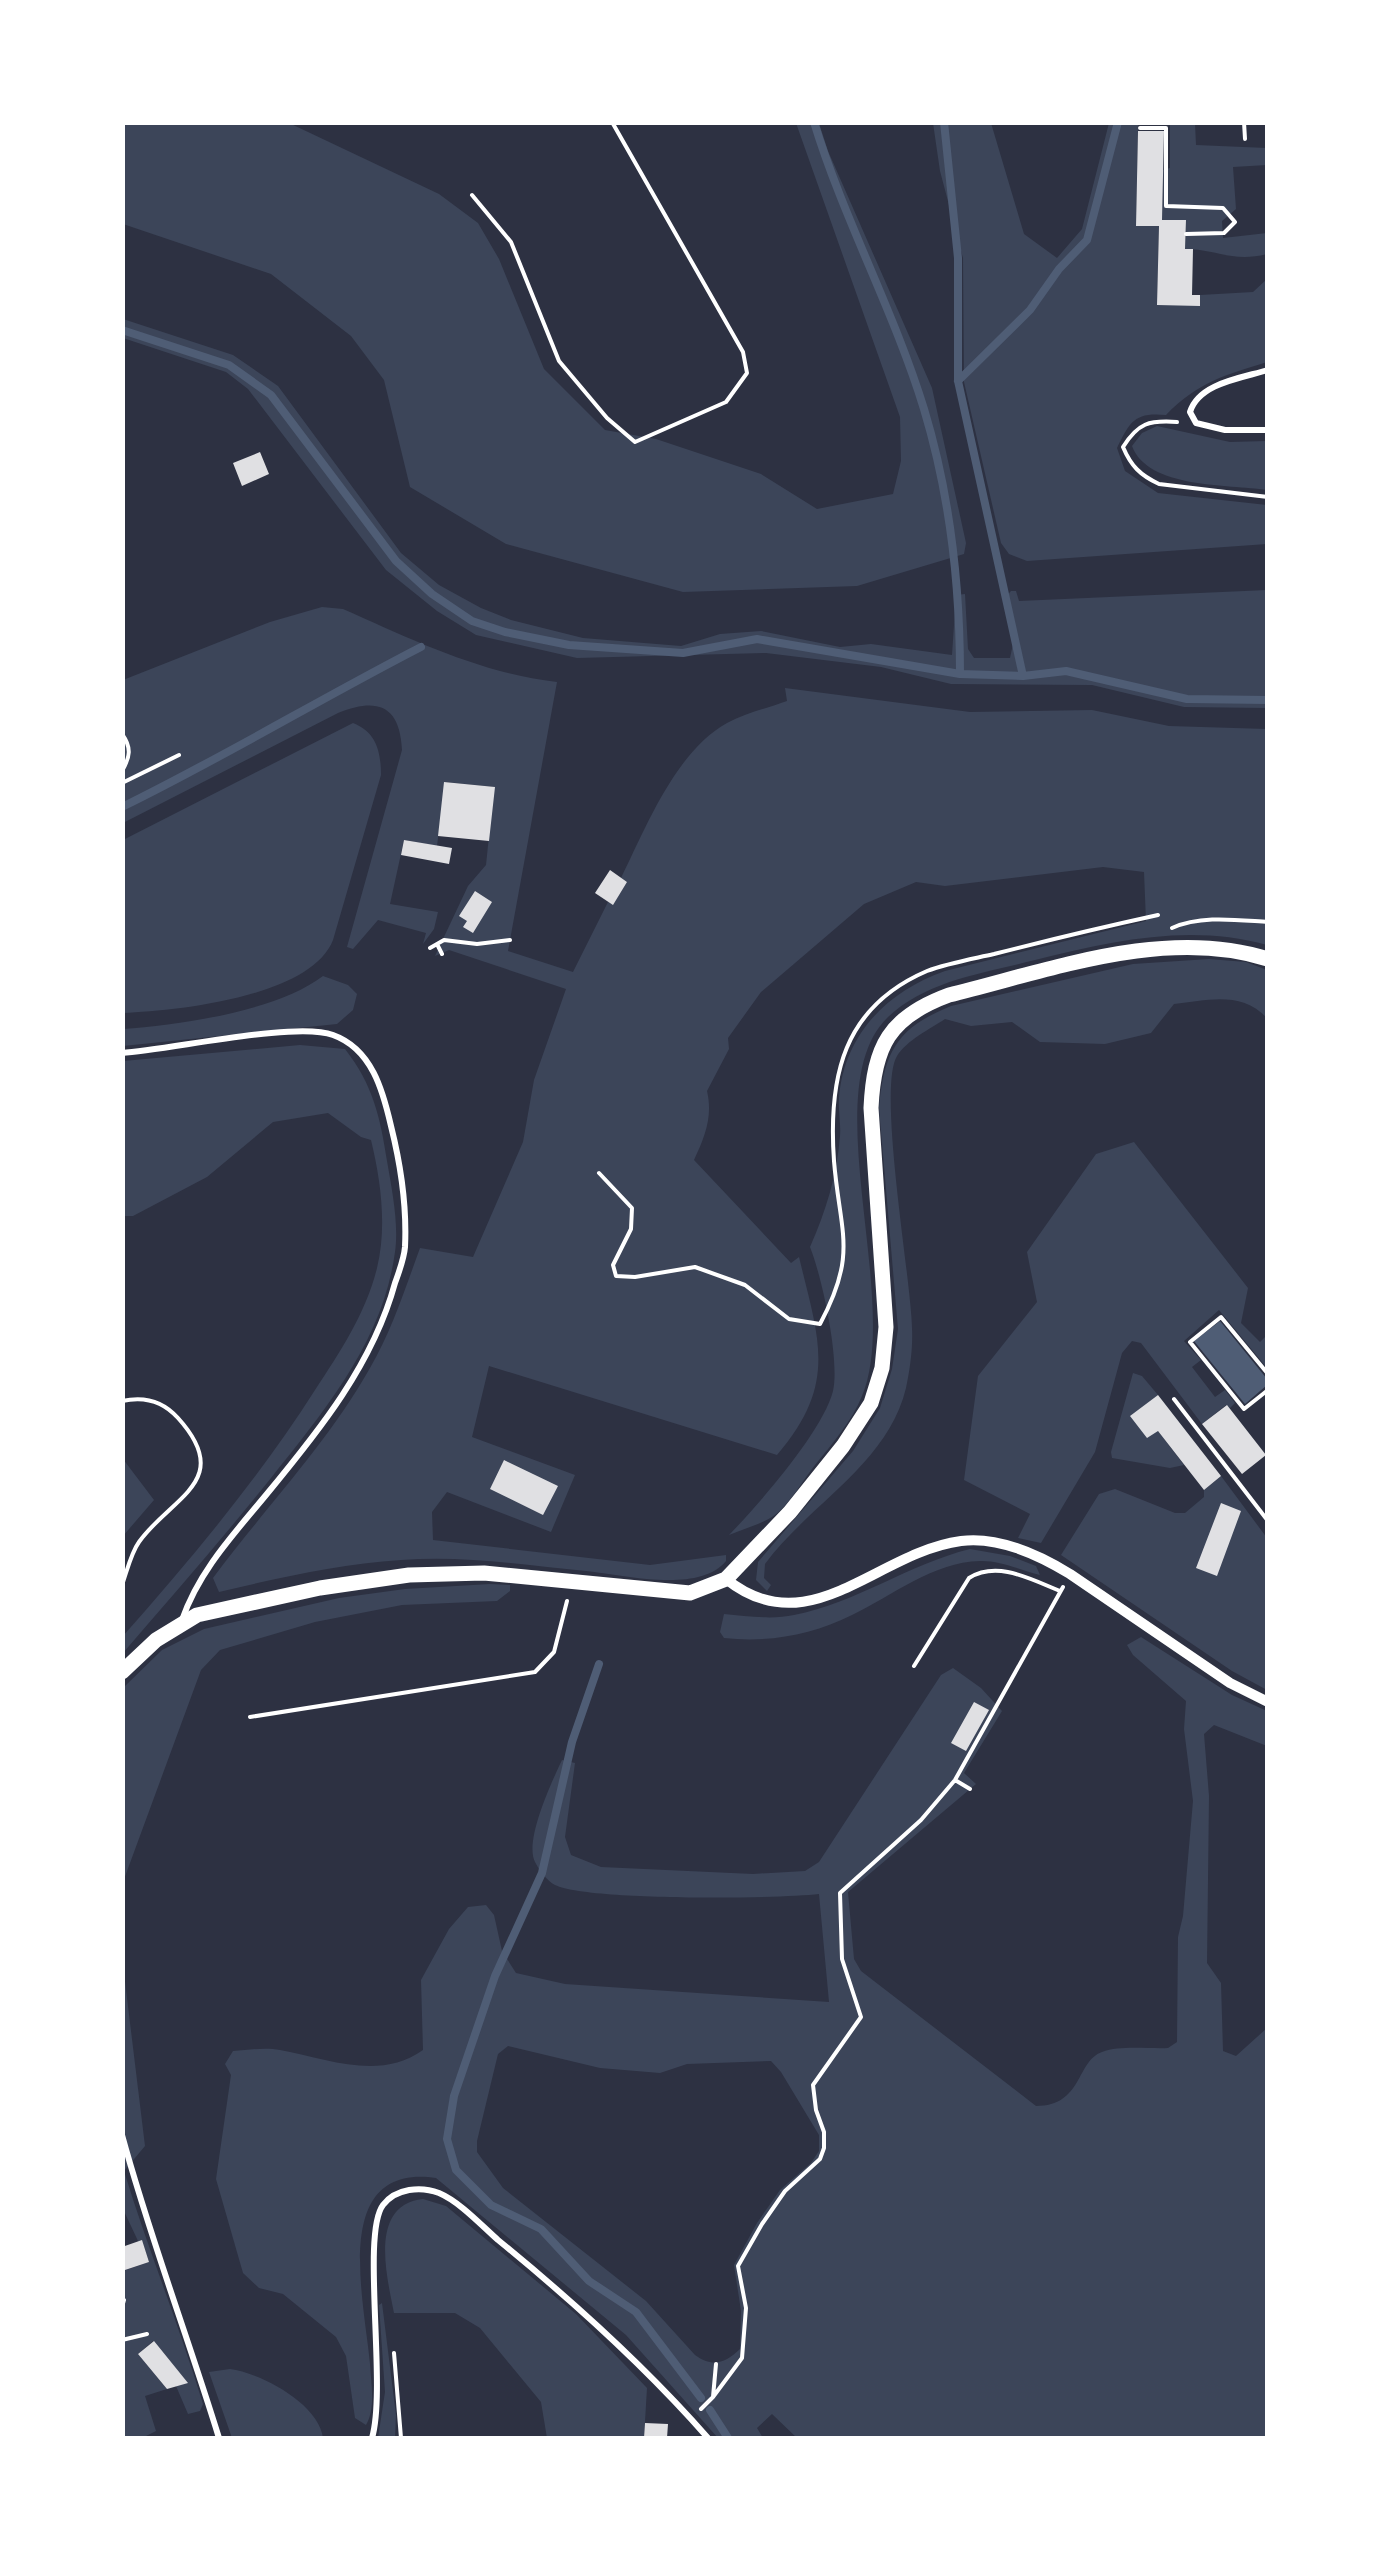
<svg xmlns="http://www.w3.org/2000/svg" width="1390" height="2561" font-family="'Noto Sans',sans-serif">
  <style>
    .green { fill: #3c4559; fill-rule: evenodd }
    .water { fill: #4f5d75 }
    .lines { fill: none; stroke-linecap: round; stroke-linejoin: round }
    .stream { stroke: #4f5d75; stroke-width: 8 }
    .building { fill: #e0e0e3 }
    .path { stroke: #fff; stroke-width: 4 }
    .service { stroke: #fff; stroke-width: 6 }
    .minor { stroke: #fff; stroke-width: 10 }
    .tertiary { stroke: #fff; stroke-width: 15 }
  </style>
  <rect width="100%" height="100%" fill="#2d3142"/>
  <path class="green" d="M122 123H289L439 194 478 223 499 259 544 369 605 430 656 439 761 474 817 509 893 494 901 461 900 417 796 123H819L828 151 932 388 966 543 964 554 857 586 683 592 506 544 410 487 384 380 351 336 271 274 123 224Z
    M933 123H991L1024 234 1057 258 1082 229 1109 123H1195L1196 145 1267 148V165L1233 167 1236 209 1222 221 1223 238 1267 233V254C1232 263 1217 249 1185 249L1186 220H1162L1163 170 1170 168V125H1138L1136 225 1159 226 1157 304 1200 305V295L1253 292 1267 279V362C1225 375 1198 382 1166 415 1134 412 1130 422 1117 448L1125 471 1158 493 1267 505V544L1027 561 1009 554 1001 543 964 382 963 258 940 171Z
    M123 319 233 355 278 386 401 553 439 585 481 608 511 620 583 638 681 646 720 634 761 631 840 647 871 644 952 655 956 595 965 594 968 649 974 658H1010L1013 644 1004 599 1011 591H1016L1019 601 1267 590V708L1184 707 1092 685 951 684 881 667 766 653 577 658 476 635 437 611 386 570 248 389 226 372 123 338Z
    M1157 426 1230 442 1267 441V490C1228 484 1148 489 1132 446L1142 433Z
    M322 607 343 609C413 640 480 673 557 682L508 951 573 972 608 902 613 904 627 882 621 878C646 827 676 751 727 723 745 713 768 708 787 701L785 688 970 712 1092 710 1169 726 1267 729V945C1190 923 1111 941 1035 960 985 973 927 980 888 1017 814 1088 902 1300 862 1396 852 1421 832 1444 815 1465 803 1480 788 1507 772 1517 759 1525 743 1529 729 1535 759 1504 823 1431 833 1391 840 1360 822 1277 810 1247 826 1211 837 1175 840 1136 841 1124 838 1111 839 1098 844 1034 888 991 945 971L1146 921 1144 872 1103 867 945 886 916 882 864 904 761 992 728 1038 729 1049 707 1091C713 1116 705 1137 694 1160L791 1263 799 1257C819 1340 838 1384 777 1455L489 1366 472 1437 575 1475 551 1532 447 1492 432 1512 433 1540 650 1565 726 1555V1561C699 1594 624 1575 586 1571 525 1565 462 1555 401 1560 340 1564 278 1578 219 1592L213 1578C265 1508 327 1444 370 1368 392 1330 405 1289 420 1248L473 1257 523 1142 534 1080 566 989 449 950 435 956 468 886 486 865 494 787 445 782 437 846 404 840 390 904 438 912 434 929 423 944 426 933 378 920 353 949 347 947 402 750C400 705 377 697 338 713L123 823V680L270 622Z
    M353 723C376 732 381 751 381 775L333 940C311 997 176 1011 123 1013V840Z
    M1209 959 1246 962 1267 970V1018C1241 991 1209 1000 1174 1004L1151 1033 1105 1044 1040 1042 1012 1022 971 1026 945 1019C930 1029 907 1040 897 1056 877 1089 911 1278 912 1328 913 1348 910 1369 906 1388 888 1464 808 1505 765 1564L764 1578 771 1585 767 1591 756 1580 758 1562 853 1451 880 1408 892 1369 898 1329 879 1108C884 1051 897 1028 951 1006L1133 964Z
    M323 976 348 985 357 994 353 1010 337 1024 123 1046V1029C180 1025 277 1011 323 976Z
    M300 1045 345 1049C373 1085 380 1116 387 1161 392 1190 399 1224 395 1252 383 1341 325 1410 271 1478 223 1538 173 1595 123 1653V1636C192 1558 259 1478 315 1390 340 1352 366 1313 377 1268 387 1227 381 1181 371 1140L361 1137 328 1113 273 1122 207 1177 133 1216H123V1061Z
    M1134 1142 1248 1288 1241 1323 1260 1342 1267 1335V1368L1219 1310 1184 1341 1201 1360 1192 1367 1215 1397 1225 1390 1235 1403 1230 1408 1226 1405 1202 1424 1141 1343 1132 1341 1122 1353 1095 1452 1041 1543 1018 1538 1030 1514 964 1480 978 1376 1037 1302 1027 1252 1096 1154Z
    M1133 1373 1142 1376 1158 1395 1131 1416 1158 1431 1184 1465 1170 1468 1112 1458 1111 1452Z
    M123 1459 154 1500 123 1536Z
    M1221 1476 1267 1538V1690L1232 1671 1061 1555 1099 1494 1115 1489 1175 1513H1185L1204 1497V1490Z
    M970 1549 1010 1556 1036 1566 1040 1575C1021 1570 998 1560 980 1561 933 1562 892 1596 852 1615 812 1635 768 1643 724 1638L720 1632 724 1614C747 1616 772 1620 794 1615 856 1603 909 1564 970 1549Z
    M490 1584 510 1585V1591L497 1601 402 1605 315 1622 220 1650 201 1670 123 1882V1688L162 1650 204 1629 339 1598 405 1589Z
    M1141 1637 1232 1695 1267 1711V1746L1214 1725 1204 1734 1209 1796 1207 1963 1221 1983 1223 2051 1236 2056 1267 2028V2438H797L772 2414 757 2428 763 2438H718L626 2335 436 2178C330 2163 364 2298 370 2364 371 2383 376 2408 366 2425L355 2418 346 2356 336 2337 283 2294 259 2288 243 2273 216 2179 231 2075 225 2064 233 2051C249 2050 265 2047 280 2050 328 2059 380 2081 423 2050L421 1980 449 1929 468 1907 486 1905 494 1915 502 1951 516 1973 565 1984 829 2002 819 1894C776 1899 588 1901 555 1885 547 1881 539 1870 535 1862 524 1841 552 1781 562 1760L575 1763 565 1837 571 1855 601 1867 753 1874 805 1871 819 1862 941 1675 953 1668 981 1688 1002 1711 964 1773 976 1784 848 1892 854 1959 861 1971 1036 2106C1083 2106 1076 2061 1102 2052 1120 2045 1149 2049 1168 2048L1177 2042 1178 1937 1183 1916 1193 1801 1184 1729 1186 1701 1133 1655 1127 1645ZM508 2046 600 2068 660 2073 687 2064 771 2061 781 2072 819 2135V2151L811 2163 780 2190 757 2223 734 2265 741 2311 740 2349C725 2363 713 2368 695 2355L646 2301 503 2188 477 2152V2141L498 2054Z
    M122 1957 145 2146 124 2171C148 2249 179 2325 203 2404L200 2411 188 2414 176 2386 187 2382 153 2341 138 2354 167 2389 145 2396 156 2431 142 2438H122L123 2271 149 2262 142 2241H138L123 2209Z
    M423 2199 446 2206 576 2314 647 2388 644 2438H547L541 2402 480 2328 455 2313H394C387 2277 368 2205 423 2199Z
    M382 2303 396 2415 395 2438H378L385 2392 379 2305Z
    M230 2369C261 2373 319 2404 323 2438H232L209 2372Z"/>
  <path class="water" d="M1220 1321 1267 1379V1385L1245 1404 1194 1341Z"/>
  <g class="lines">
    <path class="stream" d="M814 122C844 220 894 311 924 409 950 495 960 585 960 674
      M944 122 958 258V381L1023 676
      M122 330 229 365 271 395 396 561 432 594 472 621 505 632 569 645 683 653 757 639 960 674 1023 676 1066 671 1187 699 1268 700
      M958 381 1030 310 1059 269 1087 240 1118 122
      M122 807C224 757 320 699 421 647
      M599 1664 572 1742 542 1873 495 1976 454 2096 447 2139 456 2170 491 2205 541 2229 589 2281 636 2312 701 2398
      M710 2410 728 2438"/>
  </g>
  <path class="building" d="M1138 131H1164L1162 220H1186L1185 249H1193L1192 295H1200V306L1157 305 1159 226H1136Z
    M260 452 269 474 242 486 233 463Z
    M444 782 495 787 489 841 438 836Z
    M404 840 452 848 449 864 401 855Z
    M610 870 627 882 613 905 595 893Z
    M475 891 492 902 473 933 463 927 467 921 459 916Z
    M1158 1395 1221 1476 1204 1490 1158 1431 1147 1438 1130 1416Z
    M1227 1405 1266 1455 1242 1474 1202 1424Z
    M504 1460 558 1486 543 1515 490 1489Z
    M1221 1503 1241 1511 1217 1576 1196 1568Z
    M974 1702 989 1710 966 1751 951 1743Z
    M142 2240 149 2262 122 2271V2247Z
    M154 2341 188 2383 167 2389 138 2354Z
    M645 2423 668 2424 667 2438H644Z"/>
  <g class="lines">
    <path class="path" d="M1244 122 1245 139
      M1140 128H1166V206L1223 208 1235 222 1224 233 1186 234
      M472 195 511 242 559 361 607 418 635 442 726 402 747 373 743 352 612 122
      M1177 422C1149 420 1138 423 1123 447 1131 466 1140 475 1159 484L1268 497
      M122 734C132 748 130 757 122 771
      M122 783 179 755
      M1172 928C1201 915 1236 920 1268 922
      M437 944 442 954
      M430 948 444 940 477 944 510 940
      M599 1173 632 1208 631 1229 613 1265 616 1276 635 1277 695 1267 745 1285 789 1319 820 1324C858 1253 840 1234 834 1161 828 1077 843 1007 927 971 948 963 972 959 994 954 1049 940 1103 927 1158 915
      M1268 1374 1221 1317 1190 1342 1244 1409 1268 1390
      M1174 1399 1268 1521
      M122 1401C144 1396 163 1401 178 1418 235 1481 171 1497 139 1542 131 1553 127 1571 122 1585
      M914 1666 969 1578C998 1560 1032 1580 1060 1591
      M250 1717 535 1672 554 1652 567 1601
      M955 1780 970 1789
      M122 2307 124 2300
      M122 2340 147 2334
      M394 2353 401 2438
      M713 2397 742 2358 746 2308 738 2266 762 2224 785 2191 820 2159 824 2148V2132L816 2110 813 2085 861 2017 842 1959 840 1893 921 1820 955 1780 1063 1587
      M701 2409 713 2397 716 2364"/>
    <path class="service" d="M1268 370C1242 378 1199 383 1190 412L1196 423 1225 430H1268
      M122 1053C170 1050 296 1021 333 1035 372 1049 383 1091 391 1126 401 1166 407 1206 405 1247 404 1259 399 1272 395 1283 373 1364 319 1431 266 1495 233 1535 199 1571 182 1620
      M122 2135C150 2238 188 2337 219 2438
      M372 2438C387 2387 361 2234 383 2205 396 2188 421 2186 439 2193 460 2202 481 2225 498 2240 574 2302 644 2365 708 2438"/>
    <path class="minor" d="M726 1579C809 1646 877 1552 961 1541 999 1536 1039 1555 1070 1574L1230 1683 1268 1702"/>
    <path class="tertiary" d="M122 1672 156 1640 197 1615 320 1588 409 1575 484 1573 690 1593 726 1579 790 1512 843 1446 871 1403 882 1368 886 1327 871 1108C874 1046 889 1017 949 995 1048 971 1165 926 1268 959"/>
  </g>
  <rect width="1390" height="2561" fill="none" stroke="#ffffff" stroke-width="250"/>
</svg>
